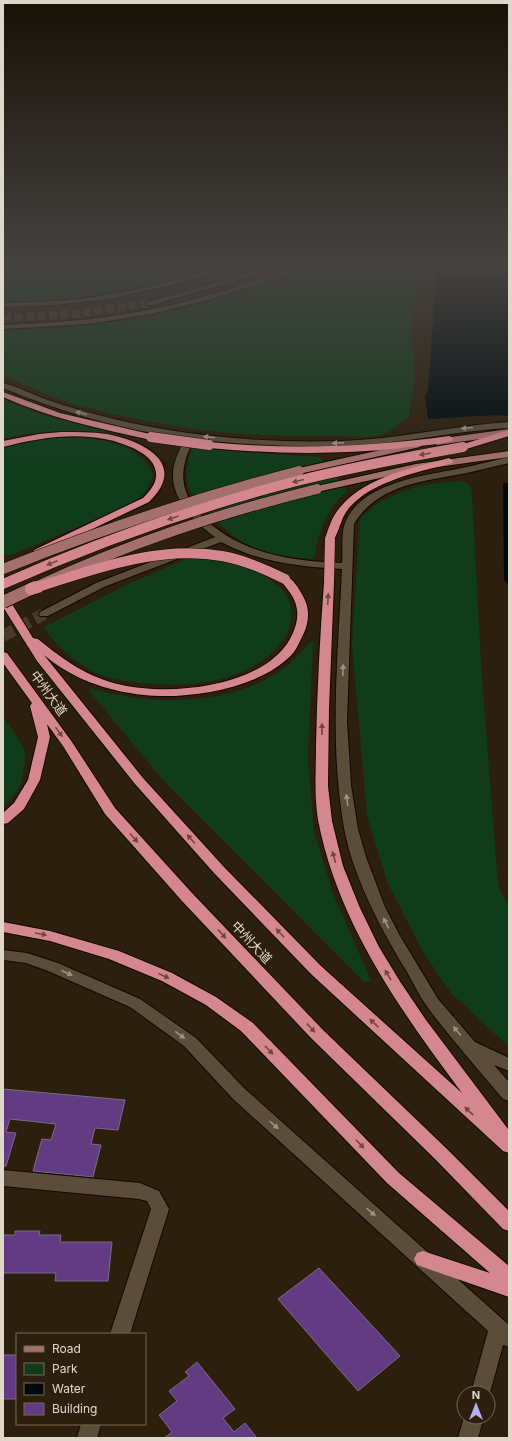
<svg xmlns="http://www.w3.org/2000/svg" width="512" height="1441" font-family="Inter,'Noto Sans SC',sans-serif">
  <style>
    .green { fill: #103c1b }
    .water { fill: #000a0e }
    .building { fill: #633b83; stroke: #786d83 }
    .lines { fill: none; stroke-linecap: round; stroke-linejoin: round }
    .minor-tunnel-far1 { stroke: #473b2a; stroke-width: 8; stroke-dasharray: 8 3.5; stroke-linecap: butt }
    .minor-tunnel { stroke: #473b2a; stroke-width: 12; stroke-dasharray: 12 6; stroke-linecap: butt }
    .minor-casing { stroke: #140900; stroke-width: 2 }
    .major-casing { stroke: #140900; stroke-width: 2 }
    .highway-casing { stroke: #140900; stroke-width: 2 }
    .minor { fill: #5b4d39; fill-rule: evenodd }
    .major { fill: #a4706c; fill-rule: evenodd }
    .highway { fill: #d4878e; fill-rule: evenodd }
    .major-bridge-far1-casing { stroke: #140900; stroke-width: 11; stroke-linecap: butt }
    .major-bridge-casing { stroke: #140900; stroke-width: 14; stroke-linecap: butt }
    .highway-bridge-far1-casing { stroke: #140900; stroke-width: 11; stroke-linecap: butt }
    .highway-bridge-casing { stroke: #140900; stroke-width: 14; stroke-linecap: butt }
    .major-bridge-far1 { stroke: #a4706c; stroke-width: 10 }
    .major-bridge { stroke: #a4706c; stroke-width: 12 }
    .highway-bridge-far1 { stroke: #d4878e; stroke-width: 10 }
    .highway-bridge { stroke: #d4878e; stroke-width: 12 }
    .oneway { fill: #9e9282 }
    .oneway2 { fill: #6f4941 }
    .labels { text-anchor: middle; dominant-baseline: central; stroke-width: 3; stroke-linejoin: round; paint-order: stroke }
    .near-street-label { font-size: 13px; fill: #e0d7cb; stroke: #2c1f0d }
  </style>
  <rect width="100%" height="100%" fill="#2c1f0d"/>
  <path class="green" d="M3 265H221C193 273 165 282 136 288 92 297 48 301 3 302Z
    M328 265H417L419 269 411 332 415 377 409 416C401 422 392 431 384 434 370 439 351 436 336 436 266 438 196 432 128 417 98 411 69 404 41 392 28 386 15 382 3 373V331C57 328 111 325 164 313 219 301 273 280 328 265Z
    M3 400 43 415 111 433C74 430 39 429 3 439Z
    M67 437 94 439 113 443 130 449 146 461 150 467 153 476 145 493 129 505 12 555H3V447L41 439Z
    M193 447 268 454 319 457 348 491C326 507 318 533 314 559 291 558 269 554 248 545 233 538 192 502 188 486 185 473 187 459 193 447Z
    M460 481 466 482 471 488 472 495 481 664 497 873 499 888 509 907V1047L451 993 423 952 388 884 367 816 352 645 360 519C384 491 425 483 460 481Z
    M188 558C219 559 248 562 273 582 287 593 292 600 291 618 291 634 279 647 267 657 229 686 178 688 133 682 122 680 111 679 101 675 79 666 56 647 44 627L128 584Z
    M313 640 308 759 314 831 332 891 371 981 364 982 163 780 90 692V688C152 707 233 707 287 666 296 658 304 648 313 640Z
    M3 716 24 748 25 759 22 780 19 789 3 807Z"/>
  <path class="water" d="M437 265H509V416L496 415 428 419 425 396 428 390Z
    M509 482V587L504 579 503 484Z"/>
  <path class="building" d="M3 1089 125 1100 118 1130 95 1128 91 1144 101 1145 93 1177 33 1171 42 1139 51 1140 56 1124 10 1119 6 1132 16 1133 6 1166H3Z
    M15 1231H40L39 1235H61L60 1242H112L108 1281H55L56 1273H3V1235H15Z
    M319 1268 400 1356 358 1391 278 1299Z
    M3 1355H17V1399H3Z
    M197 1362 235 1409 223 1418 234 1432 245 1423 257 1438H164L172 1432 159 1415 177 1401 169 1391 189 1376 185 1372Z"/>
  <g class="lines">
    <path class="minor-tunnel-far1" d="M3 318 76 314 149 303"/>
    <path class="minor-tunnel" d="M3 636 44 614"/>
    <g class="minor-casing">
      <path id="minor" d="M230 265H241L175 284 107 299 55 305 3 307V303C38 302 73 301 107 295 149 288 190 276 230 265Z
        M279 265H290L152 305H146L145 303Z
        M309 265H320L211 299 151 314 88 324 3 329V325C60 323 116 318 172 305 218 294 263 278 309 265Z
        M3 383C19 387 33 395 48 400 91 415 136 425 181 432 246 441 316 445 383 438 425 433 466 425 509 422V428C466 430 425 439 382 443 319 449 256 446 194 439 179 469 178 491 202 516 240 554 291 561 342 563 343 553 341 532 345 523 361 481 429 475 467 467 481 464 495 460 509 457V463C495 466 481 470 467 473 425 481 378 484 354 524L347 721 351 785 358 829 366 857 385 907 400 936 438 999 475 1042 509 1058V1071L494 1065 509 1082V1101L503 1099C478 1069 451 1039 428 1008 420 997 414 984 407 972 381 929 353 877 344 828 329 743 338 655 342 569 300 567 258 562 221 542L104 587 48 616H40L39 614 40 612 96 583 215 537C195 523 171 499 173 472 174 460 180 449 185 438 122 430 61 412 3 388Z
        M3 950 27 953 58 963 140 999 196 1038 245 1089 509 1325V1347L503 1345 488 1400V1393H471L488 1331 233 1099 184 1046 130 1007 48 971 26 963 3 960Z
        M3 1170 140 1183 159 1191 169 1209 130 1334H110L151 1209 147 1201 139 1199 3 1186Z
        M464 1417H484L478 1438H458Z
        M81 1424H101L97 1438H77Z"/>
    </g>
    <g class="major-casing">
      <path id="major" d="M509 429V435L437 445 433 442 437 439Z
        M417 442 421 445 420 447 299 474 294 471 299 468Z
        M509 451V457L416 470 317 492 312 489 317 486 416 464Z"/>
    </g>
    <g class="highway-casing">
      <path id="highway" d="M3 392 60 413 154 435 155 437 151 440C100 429 50 418 3 397Z
        M509 430V436L463 450 459 447 460 445Z
        M61 432C76 432 92 432 107 434 143 441 189 463 149 502L38 555 33 552 34 550 143 498C152 489 160 479 154 466 151 458 141 452 133 448 93 429 44 436 3 447V441L39 434Z
        M449 436 452 437 453 439 452 441C436 445 418 446 401 448 337 455 273 454 209 448L205 445 209 442C290 450 369 447 449 436Z
        M449 458 453 461 452 463C419 472 372 481 349 508 340 519 340 530 333 541L330 542 325 539C329 526 333 514 343 504 367 477 415 467 449 458Z
        M285 576C293 578 299 589 303 596 311 610 309 625 301 639 299 643 297 648 294 652 264 688 188 700 144 695 107 691 72 679 44 655L143 778 224 867 321 966 462 1093C401 1011 338 924 318 820 314 796 316 770 316 745 317 691 320 636 324 582L325 580H333L334 582 329 709 328 786 332 821 343 866 360 908 379 947 401 983 426 1020 508 1129 509 1153 503 1151 311 974 214 873 135 784 37 661 3 607V595L7 596 33 638 38 639C65 661 87 677 122 685 171 696 263 687 290 639 296 628 300 615 295 602 292 593 285 587 280 579Z
        M3 652 7 653 72 742 115 808 192 893 323 1030 447 1149 509 1211V1231L503 1229 435 1159 311 1038 182 901 105 814 63 746 47 724 50 737 40 780 24 809 8 823 3 824V813L14 803 28 780 38 737 30 706 32 703 3 663Z
        M3 922 50 931 119 951 172 973 216 997 253 1023 399 1173 509 1266V1297L417 1265 414 1259 417 1253 423 1251 490 1273 387 1183 241 1031 206 1005 162 981 109 959 50 941 3 932Z"/>
    </g>
    <use href="#minor" class="minor"/>
    <use href="#major" class="major"/>
    <use href="#highway" class="highway"/>
    <g class="major-bridge-far1-casing">
      <path id="major-bridge-far1" d="M3 569C100 530 198 497 299 471
        M33 588C127 544 216 514 317 489"/>
    </g>
    <g class="major-bridge-casing">
      <path id="major-bridge" d="M3 602 35 587"/>
    </g>
    <g class="highway-bridge-far1-casing">
      <path id="highway-bridge-far1" d="M151 437 209 445
        M329 582 330 539
        M3 584C98 542 196 507 297 481 352 467 407 457 463 447
        M35 588C94 569 159 545 222 556 245 560 265 569 285 579"/>
    </g>
    <g class="highway-bridge-casing">
      <path id="highway-bridge" d="M31 589 38 587"/>
    </g>
    <use href="#major-bridge-far1" class="major-bridge-far1"/>
    <use href="#major-bridge" class="major-bridge"/>
    <use href="#highway-bridge-far1" class="highway-bridge-far1"/>
    <use href="#highway-bridge" class="highway-bridge"/>
  </g>
  <defs><path id="oneway-solid" d="M-6-.8H1V-3.2L6.5 0L1 3.2V.8H-6Z"/></defs>
  <g class="oneway">
    <use href="#oneway-solid" transform="translate(81 413) rotate(-164)"/>
    <use href="#oneway-solid" transform="translate(467 428) rotate(175)"/>
    <use href="#oneway-solid" transform="translate(209 437) rotate(-173)"/>
    <use href="#oneway-solid" transform="translate(338 443) rotate(178)"/>
    <use href="#oneway-solid" transform="translate(343 670) rotate(-88)"/>
    <use href="#oneway-solid" transform="translate(347 800) rotate(-98)"/>
    <use href="#oneway-solid" transform="translate(386 923) rotate(-117)"/>
    <use href="#oneway-solid" transform="translate(67 973) rotate(24)"/>
    <use href="#oneway-solid" transform="translate(457 1031) rotate(-130)"/>
    <use href="#oneway-solid" transform="translate(180 1035) rotate(36)"/>
    <use href="#oneway-solid" transform="translate(274 1125) rotate(42)"/>
    <use href="#oneway-solid" transform="translate(371 1212) rotate(42)"/>
  </g>
  <g class="oneway2">
    <use href="#oneway-solid" transform="translate(425 454) rotate(170)"/>
    <use href="#oneway-solid" transform="translate(298 481) rotate(166)"/>
    <use href="#oneway-solid" transform="translate(173 518) rotate(161)"/>
    <use href="#oneway-solid" transform="translate(52 563) rotate(158)"/>
    <use href="#oneway-solid" transform="translate(328 599) rotate(-87)"/>
    <use href="#oneway-solid" transform="translate(322 729) rotate(-90)"/>
    <use href="#oneway-solid" transform="translate(59 732) rotate(54)"/>
    <use href="#oneway-solid" transform="translate(134 838) rotate(48)"/>
    <use href="#oneway-solid" transform="translate(191 839) rotate(-132)"/>
    <use href="#oneway-solid" transform="translate(334 857) rotate(-105)"/>
    <use href="#oneway-solid" transform="translate(280 933) rotate(-134)"/>
    <use href="#oneway-solid" transform="translate(41 934) rotate(10)"/>
    <use href="#oneway-solid" transform="translate(222 934) rotate(47)"/>
    <use href="#oneway-solid" transform="translate(388 975) rotate(-120)"/>
    <use href="#oneway-solid" transform="translate(164 976) rotate(24)"/>
    <use href="#oneway-solid" transform="translate(374 1023) rotate(-137)"/>
    <use href="#oneway-solid" transform="translate(311 1028) rotate(47)"/>
    <use href="#oneway-solid" transform="translate(269 1050) rotate(46)"/>
    <use href="#oneway-solid" transform="translate(469 1111) rotate(-137)"/>
    <use href="#oneway-solid" transform="translate(360 1144) rotate(46)"/>
  </g>
  <linearGradient id="sky" x2="0" y2="1"><stop stop-color="#181107"/><stop offset="0.57" stop-color="#454240"/><stop offset="1" stop-color="#454240" stop-opacity="0"/></linearGradient>
  <rect width="512" height="467" fill="url(#sky)"/>
  <g class="labels">
    <g class="near-street-label">
      <text transform="translate(49 693) rotate(54)">中州大道</text>
      <text transform="translate(252 942) rotate(47)">中州大道</text>
    </g>
  </g>
  <rect width="512" height="1441" fill="none" stroke="#e0d7cb" stroke-width="8"/>
  <rect x="16" y="1333" width="130" height="92" fill="#2c1f0d" stroke="#746959"/>
  <rect x="24" y="1346" width="20" height="6" fill="#a4706c" stroke="#746959"/>
  <text x="52" y="1353" font-size="12" fill="#e0d7cb">Road</text>
  <rect x="24" y="1363" width="20" height="12" fill="#103c1b" stroke="#746959"/>
  <text x="52" y="1373" font-size="12" fill="#e0d7cb">Park</text>
  <rect x="24" y="1383" width="20" height="12" fill="#000a0e" stroke="#746959"/>
  <text x="52" y="1393" font-size="12" fill="#e0d7cb">Water</text>
  <rect x="24" y="1403" width="20" height="12" fill="#633b83" stroke="#746959"/>
  <text x="52" y="1413" font-size="12" fill="#e0d7cb">Building</text>
  <g transform="translate(476 1405)"><circle r="19" fill="#2c1f0d" stroke="#746959"/>
  <path d="M0-3L7 15L0 10L-7 15Z" fill="#b5acf8"/>
  <text y="-6" font-size="11" font-weight="bold" text-anchor="middle" fill="#e0d7cb">N</text>
  </g>
</svg>
